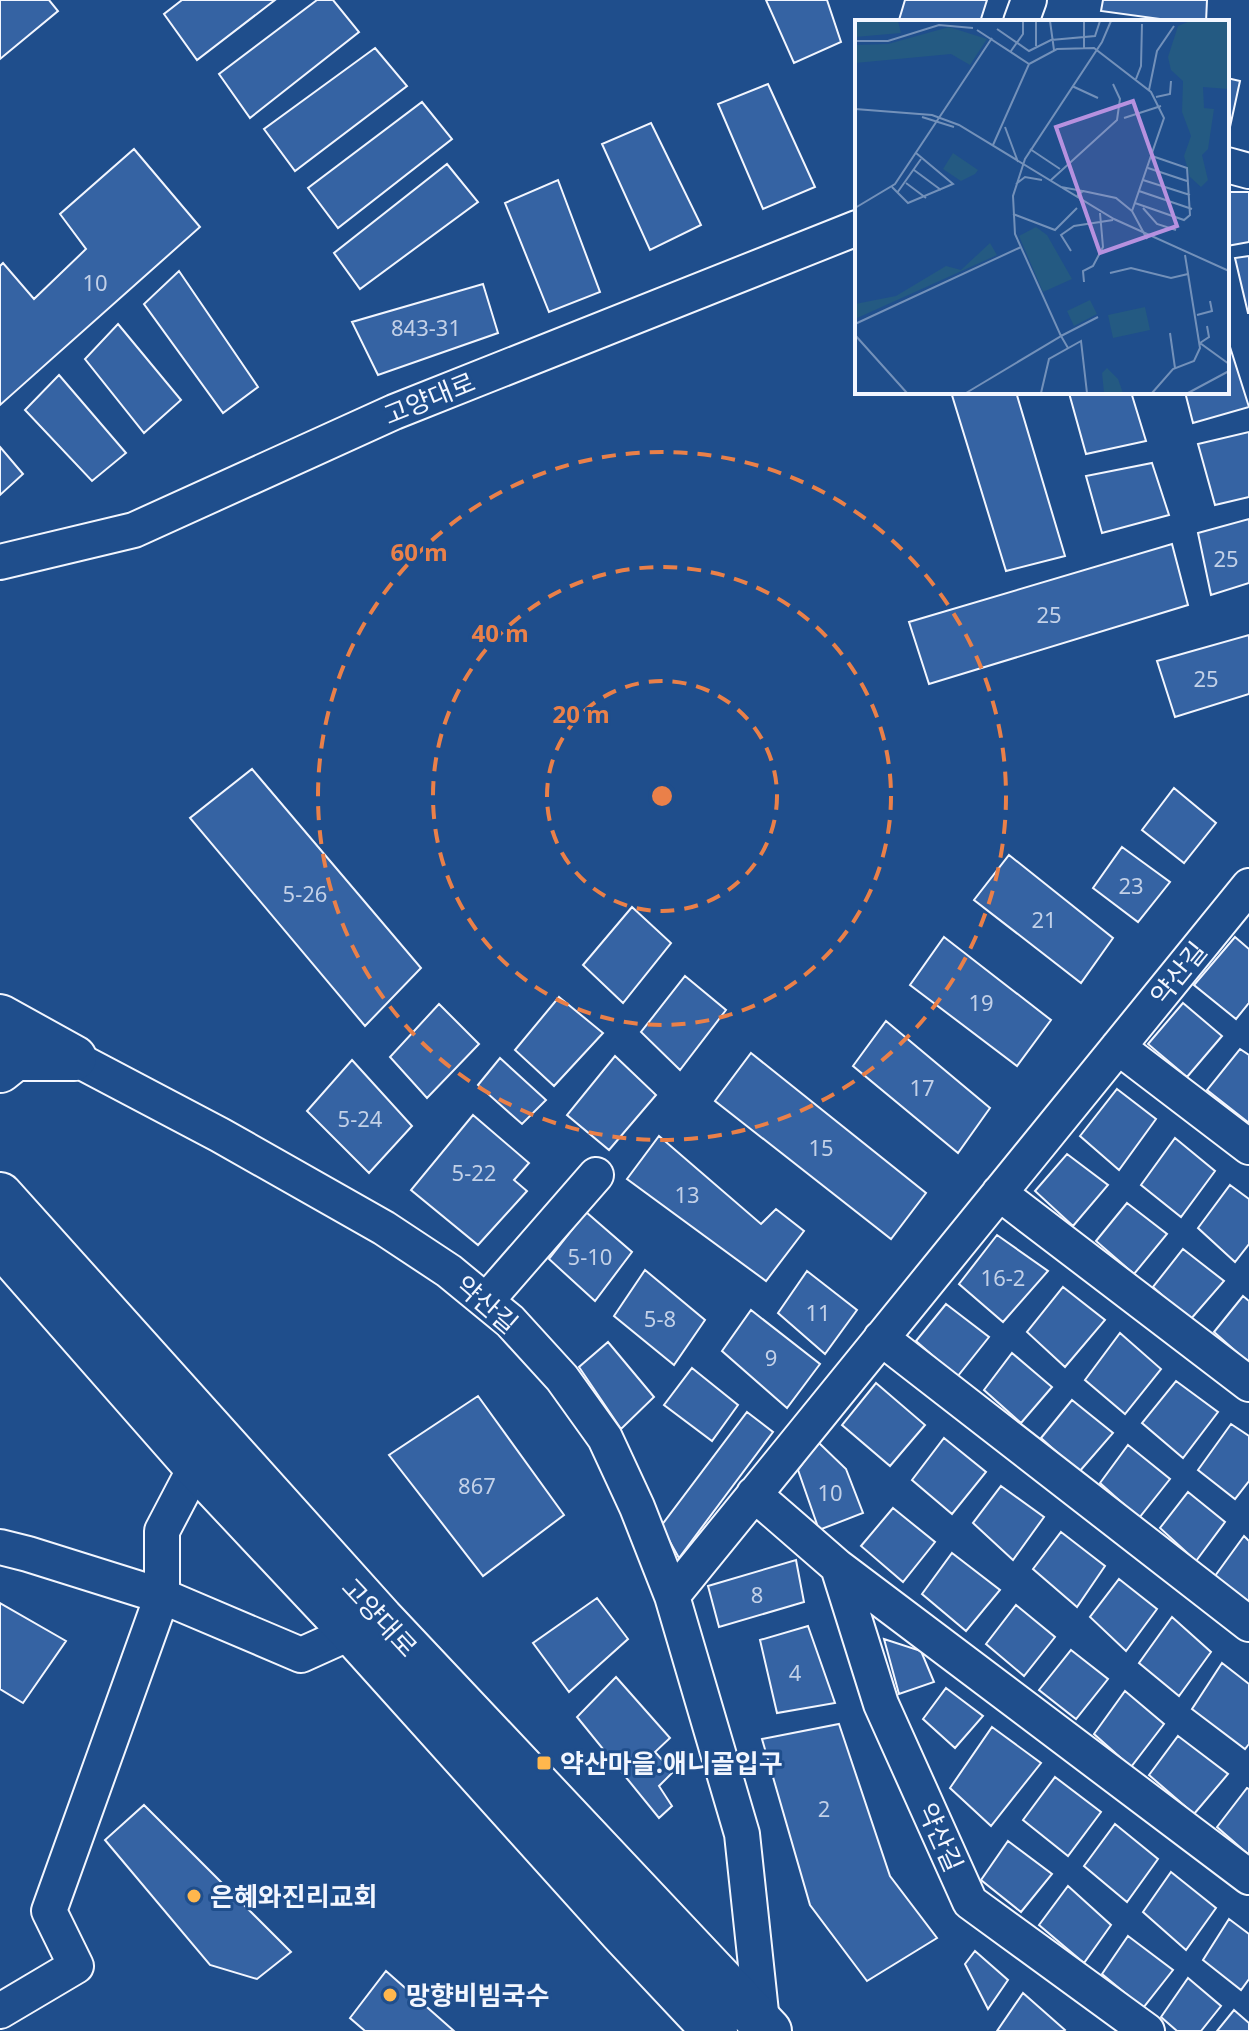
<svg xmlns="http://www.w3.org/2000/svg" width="1249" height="2031" font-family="'Noto Sans','Noto Sans KR',sans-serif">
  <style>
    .building { fill: #3563a3; stroke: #f2f6ff; stroke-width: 2 }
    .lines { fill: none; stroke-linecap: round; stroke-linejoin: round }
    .street-casing { stroke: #f2f6ff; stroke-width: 38 }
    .primary-casing { stroke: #f2f6ff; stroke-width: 48 }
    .street { stroke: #1f4e8c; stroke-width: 34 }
    .primary { stroke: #1f4e8c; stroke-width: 44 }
    .ring { fill: none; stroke: #ea8049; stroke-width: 4; stroke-dasharray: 14 10 }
    .poi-dot { fill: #ffb74d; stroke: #1f4e8c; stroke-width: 3 }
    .labels { text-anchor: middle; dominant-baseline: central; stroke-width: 6; stroke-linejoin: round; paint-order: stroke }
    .number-label { font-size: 22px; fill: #c3d1e8 }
    .street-label { font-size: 26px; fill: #f2f6ff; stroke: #1f4e8c }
    .poi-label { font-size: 26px; font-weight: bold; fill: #f2f6ff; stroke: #1f4e8c; text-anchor: start }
    .inset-road { fill: none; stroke: #7391ba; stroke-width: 2 }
    .view { fill: #b691df; fill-opacity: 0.15; stroke: #b691df; stroke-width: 4 }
    .inset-edge { fill: none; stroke: #f2f6ff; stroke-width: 4 }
    .centre { fill: #ea8049; stroke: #1f4e8c; stroke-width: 4 }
    .ring-label { font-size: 24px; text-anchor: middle; font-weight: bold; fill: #ea8049; stroke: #1f4e8c; stroke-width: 6; stroke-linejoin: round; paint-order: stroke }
  </style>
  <rect width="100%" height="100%" fill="#1f4e8c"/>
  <path class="building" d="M0 0H49L58 11 0 59Z
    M182 0H275L197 60 164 14Z
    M317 0H333L359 32 250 118 219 74Z
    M766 0H827L841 42 794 63Z
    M905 0H987L980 22H905L899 20Z
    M1103 0H1207L1206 22H1182L1101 11Z
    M375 48 407 86 295 171 264 129Z
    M1227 78 1240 81 1230 127 1227 126Z
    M768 84 815 187 763 209 718 104Z
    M422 102 452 139 338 228 308 188Z
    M651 123 701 225 650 250 602 144Z
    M134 149 200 227 0 405V266L3 263 34 299 86 249 60 214Z
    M447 164 478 202 360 289 334 253Z
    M558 180 600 292 549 312 505 203Z
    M1227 192H1249V242L1227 246Z
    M1249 256V313H1248L1235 258Z
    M179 271 258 387 223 413 144 304Z
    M483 284 498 333 378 375 352 322Z
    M118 324 181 400 144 433 85 359Z
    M1227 347H1230L1249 407 1193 423 1185 392H1227Z
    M59 375 126 453 92 481 25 410Z
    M951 392H1016L1065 556 1006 571Z
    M1131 392 1146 441 1086 454 1069 393Z
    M1249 432V497L1215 505 1198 444Z
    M0 447 23 474 0 495Z
    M1152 463 1169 515 1102 533 1086 476Z
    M1249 519V583L1211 595 1198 533Z
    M1172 544 1188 605 929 684 909 622Z
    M1249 635V694L1175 717 1157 661Z
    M252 769 421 968 365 1026 190 818Z
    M1174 788 1216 823 1184 863 1142 830Z
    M1122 847 1170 882 1138 922 1093 888Z
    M1009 855 1113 938 1081 983 974 900Z
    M632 907 671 943 623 1003 583 965Z
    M944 937 1051 1020 1017 1066 910 985Z
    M1235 937 1249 949V1003L1236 1019 1194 985Z
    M685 976 726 1010 680 1070 641 1032Z
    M559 997 603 1033 554 1086 515 1050Z
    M1183 1003 1222 1036 1187 1077 1148 1044Z
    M439 1004 479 1044 427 1098 390 1057Z
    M886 1021 990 1108 958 1153 853 1066Z
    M1240 1049 1249 1055V1123L1207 1090Z
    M751 1053 926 1193 891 1239 715 1101Z
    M615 1056 656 1095 609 1150 567 1115Z
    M500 1058 546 1100 522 1124 478 1085Z
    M352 1060 412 1126 369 1173 307 1111Z
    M1117 1089 1156 1119 1119 1170 1080 1136Z
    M473 1115 529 1163 514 1180 527 1191 478 1245 411 1190Z
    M659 1136 761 1224 776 1209 804 1231 766 1281 627 1179Z
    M1175 1138 1215 1171 1181 1217 1141 1185Z
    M1067 1154 1108 1185 1073 1226 1035 1191Z
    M1230 1185 1249 1199V1244L1235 1262 1198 1228Z
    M1127 1203 1167 1234 1134 1274 1096 1241Z
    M586 1212 632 1252 595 1301 549 1259Z
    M997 1235 1048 1271 1003 1322 959 1284Z
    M1183 1249 1224 1281 1190 1320 1153 1287Z
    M645 1270 705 1320 674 1365 614 1316Z
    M807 1271 857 1310 825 1354 778 1313Z
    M1063 1287 1105 1320 1065 1367 1027 1332Z
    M1243 1296 1249 1301V1363L1214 1332Z
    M946 1304 989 1337 957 1377 916 1341Z
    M751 1310 820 1364 787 1408 722 1351Z
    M1120 1333 1161 1369 1125 1414 1085 1380Z
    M608 1342 654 1397 621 1429 579 1367Z
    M1012 1353 1052 1387 1021 1423 984 1390Z
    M692 1368 738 1405 712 1441 664 1405Z
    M1176 1381 1218 1412 1183 1458 1142 1423Z
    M876 1383 925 1425 890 1466 842 1425Z
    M478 1396 564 1515 483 1576 389 1455Z
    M1072 1400 1113 1433 1079 1472 1041 1438Z
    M747 1412 773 1432 679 1558 661 1526Z
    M1231 1424 1249 1436V1481L1235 1499 1198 1470Z
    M944 1438 986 1472 952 1514 912 1480Z
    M818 1442 846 1469 863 1513 819 1530 798 1470Z
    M1128 1445 1170 1479 1139 1518 1100 1483Z
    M1001 1486 1044 1517 1013 1560 973 1523Z
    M1188 1492 1225 1522 1196 1561 1160 1528Z
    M893 1508 935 1542 903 1582 861 1546Z
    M1061 1532 1105 1566 1077 1607 1033 1569Z
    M1244 1536 1249 1541V1604L1215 1576Z
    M952 1553 1000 1590 966 1631 922 1594Z
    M796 1560 804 1602 719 1627 708 1586Z
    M1119 1579 1157 1609 1126 1651 1090 1617Z
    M597 1598 628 1639 569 1692 533 1643Z
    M0 1603 66 1641 23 1703 0 1689Z
    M1016 1605 1055 1637 1024 1676 986 1644Z
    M1172 1617 1211 1652 1179 1696 1139 1663Z
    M808 1626 835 1703 777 1713 760 1640Z
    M884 1639 921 1651 934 1682 899 1694Z
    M1071 1650 1108 1679 1076 1719 1039 1690Z
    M1222 1663 1249 1684V1744L1245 1749 1192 1709Z
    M616 1677 670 1738 655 1752 673 1772 659 1786 672 1806 659 1818 577 1717Z
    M946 1688 983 1716 955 1748 923 1719Z
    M1125 1691 1164 1724 1131 1767 1094 1734Z
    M839 1724 890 1876 937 1938 867 1981 810 1905 762 1739Z
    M992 1727 1041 1763 991 1826 950 1788Z
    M1178 1736 1228 1774 1194 1814 1149 1775Z
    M1055 1777 1101 1812 1068 1856 1023 1820Z
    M1247 1788 1249 1789V1855L1217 1827Z
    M144 1805 291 1952 257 1979 210 1965 105 1840Z
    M1115 1824 1158 1859 1127 1902 1084 1866Z
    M1008 1841 1052 1874 1021 1912 981 1880Z
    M1171 1872 1216 1908 1186 1950 1143 1912Z
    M1068 1886 1111 1925 1084 1963 1039 1925Z
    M1229 1919 1249 1934V1979L1241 1990 1203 1960Z
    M1128 1936 1173 1970 1143 2008 1102 1974Z
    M975 1951 1008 1980 988 2009 965 1964Z
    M386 1971 454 2031H365L350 2018Z
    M1188 1978 1221 2006 1201 2031H1177L1161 2017Z
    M1023 1993 1065 2030 1064 2031H997Z
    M1234 2010 1249 2023V2031H1217Z"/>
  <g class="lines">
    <g class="street-casing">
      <path id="street" d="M1021 22 1029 0
        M1227 165 1249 171
        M0 562 134 530 394 412 857 228
        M1118 1047 1249 1147
        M74 1058 220 1135 384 1228 449 1271 510 1321 562 1378 605 1438 637 1507 672 1596 1249 886
        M999 1193 1249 1384
        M486 1301 596 1175
        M881 1338 1249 1624
        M754 1494 838 1567 1249 1877
        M0 1547 28 1554 162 1596 301 1655 352 1632
        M838 1567 881 1704 970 1902 1147 2031
        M672 1596 742 1834 763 2031
        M0 2011 76 1966 49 1911 162 1596V1531L196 1466"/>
    </g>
    <g class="primary-casing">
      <path id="primary" d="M0 1017 74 1058
        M0 1070 15 1058H74
        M0 1195 381 1619 769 2031
        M0 1243 196 1466 352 1632 622 1932 715 2031"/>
    </g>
    <use href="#street" class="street"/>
    <use href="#primary" class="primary"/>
  </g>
  <g class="ring">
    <circle cx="662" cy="796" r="115"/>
    <circle cx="662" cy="796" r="229"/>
    <circle cx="662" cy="796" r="344"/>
  </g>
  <g class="poi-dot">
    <rect x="536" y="1755" width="16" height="16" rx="4"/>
    <circle cx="194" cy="1896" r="8"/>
    <circle cx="390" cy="1995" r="8"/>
  </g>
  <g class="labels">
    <g class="number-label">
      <text x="95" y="282">10</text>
      <text x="426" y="327">843-31</text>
      <text x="1226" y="558">25</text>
      <text x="1049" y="614">25</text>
      <text x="1206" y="678">25</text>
      <text x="1131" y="885">23</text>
      <text x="305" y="893">5-26</text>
      <text x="1044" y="919">21</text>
      <text x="981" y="1002">19</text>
      <text x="922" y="1087">17</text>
      <text x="360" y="1118">5-24</text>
      <text x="821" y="1147">15</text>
      <text x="474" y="1172">5-22</text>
      <text x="687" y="1194">13</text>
      <text x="590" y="1256">5-10</text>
      <text x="1003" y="1277">16-2</text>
      <text x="818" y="1312">11</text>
      <text x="660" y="1318">5-8</text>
      <text x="771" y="1357">9</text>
      <text x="477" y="1485">867</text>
      <text x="830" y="1492">10</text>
      <text x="757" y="1594">8</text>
      <text x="795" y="1672">4</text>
      <text x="824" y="1808">2</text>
    </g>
    <g class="street-label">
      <text transform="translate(429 398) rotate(-22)">고양대로</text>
      <text transform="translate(1178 973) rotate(-51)">약산길</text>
      <text transform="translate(487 1304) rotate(41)">약산길</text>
      <text transform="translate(380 1617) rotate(47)">고양대로</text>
      <text transform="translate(941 1837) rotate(66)">약산길</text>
    </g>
    <g class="poi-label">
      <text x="560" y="1763">약산마을.애니골입구</text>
      <text x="210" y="1896">은혜와진리교회</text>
      <text x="406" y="1995">망향비빔국수</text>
    </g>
  </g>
  <g transform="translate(855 20)">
    <rect width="374" height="374" fill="#1f4e8c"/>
    <path d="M0 1H43L46 13 0 17ZM335 1H374V69L348 67 349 88 359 89 353 129 347 135 353 160 346 167 335 157 329 136 336 116 327 92 328 61 316 50 313 37 323 6ZM94 7 132 19 115 45 96 34 0 43V25L33 24ZM98 133 123 150 120 154 106 161 88 149ZM181 207 192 215 217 259 188 272 164 216ZM135 223 142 235 0 299V284L41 276 91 246 106 250ZM235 280 242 294 219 306 212 291ZM290 287 295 310 258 318 253 295ZM252 348 263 359 268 373H249L247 353Z" fill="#245a82"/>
    <path class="inset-road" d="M181 1V26M195 1 199 30M142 9 174 31 196 20 240 16 245 1M122 10 174 44M0 21H33L84 5 118 8M229 28V1M156 31 168 14V1M281 59 286 46 287 4M217 66 243 78M294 70 302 31 319 6M301 77 315 74 316 61M0 89 77 95 104 105 259 199 374 251M67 97 99 107M269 98 306 86M150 107 163 142M138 125 174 44 202 29 239 28 296 72 309 98 277 191 261 178 228 171M175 129 205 149M293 148 332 161M59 150 86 170M196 160 262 100 265 79 258 64M288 160 335 175M51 163 71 178M161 164 170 157 187 160M37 167 53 183 98 164 61 133M206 167 228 171 223 175 226 181M284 171 337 189M42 173 66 139M280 183 329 200 335 195 332 148 297 136M0 188 40 164 137 18M288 188 302 204 321 210M277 191 292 219M158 194 200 210 222 188M216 231 206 215 219 206 258 200M255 253 276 248 316 258 333 254M229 262 228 251 238 246 248 227 245 193M342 295 357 291 355 281M0 304 166 227M352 306 354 317 345 323 374 344M315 313 320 348M0 315 52 373M213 328 206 316 243 297M111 373 206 316 160 214 158 176 170 139 247 22 256 1M186 373 194 339 226 321 232 373M297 373 318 349 339 341 345 328 330 235M333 373 374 351"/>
    <path class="view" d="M278 81 322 206 245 233 201 107Z"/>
    <rect width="374" height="374" class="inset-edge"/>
  </g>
  <circle cx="662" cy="796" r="12" class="centre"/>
  <g class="ring-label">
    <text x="419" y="561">60 m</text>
    <text x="500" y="642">40 m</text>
    <text x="581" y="723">20 m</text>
  </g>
</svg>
